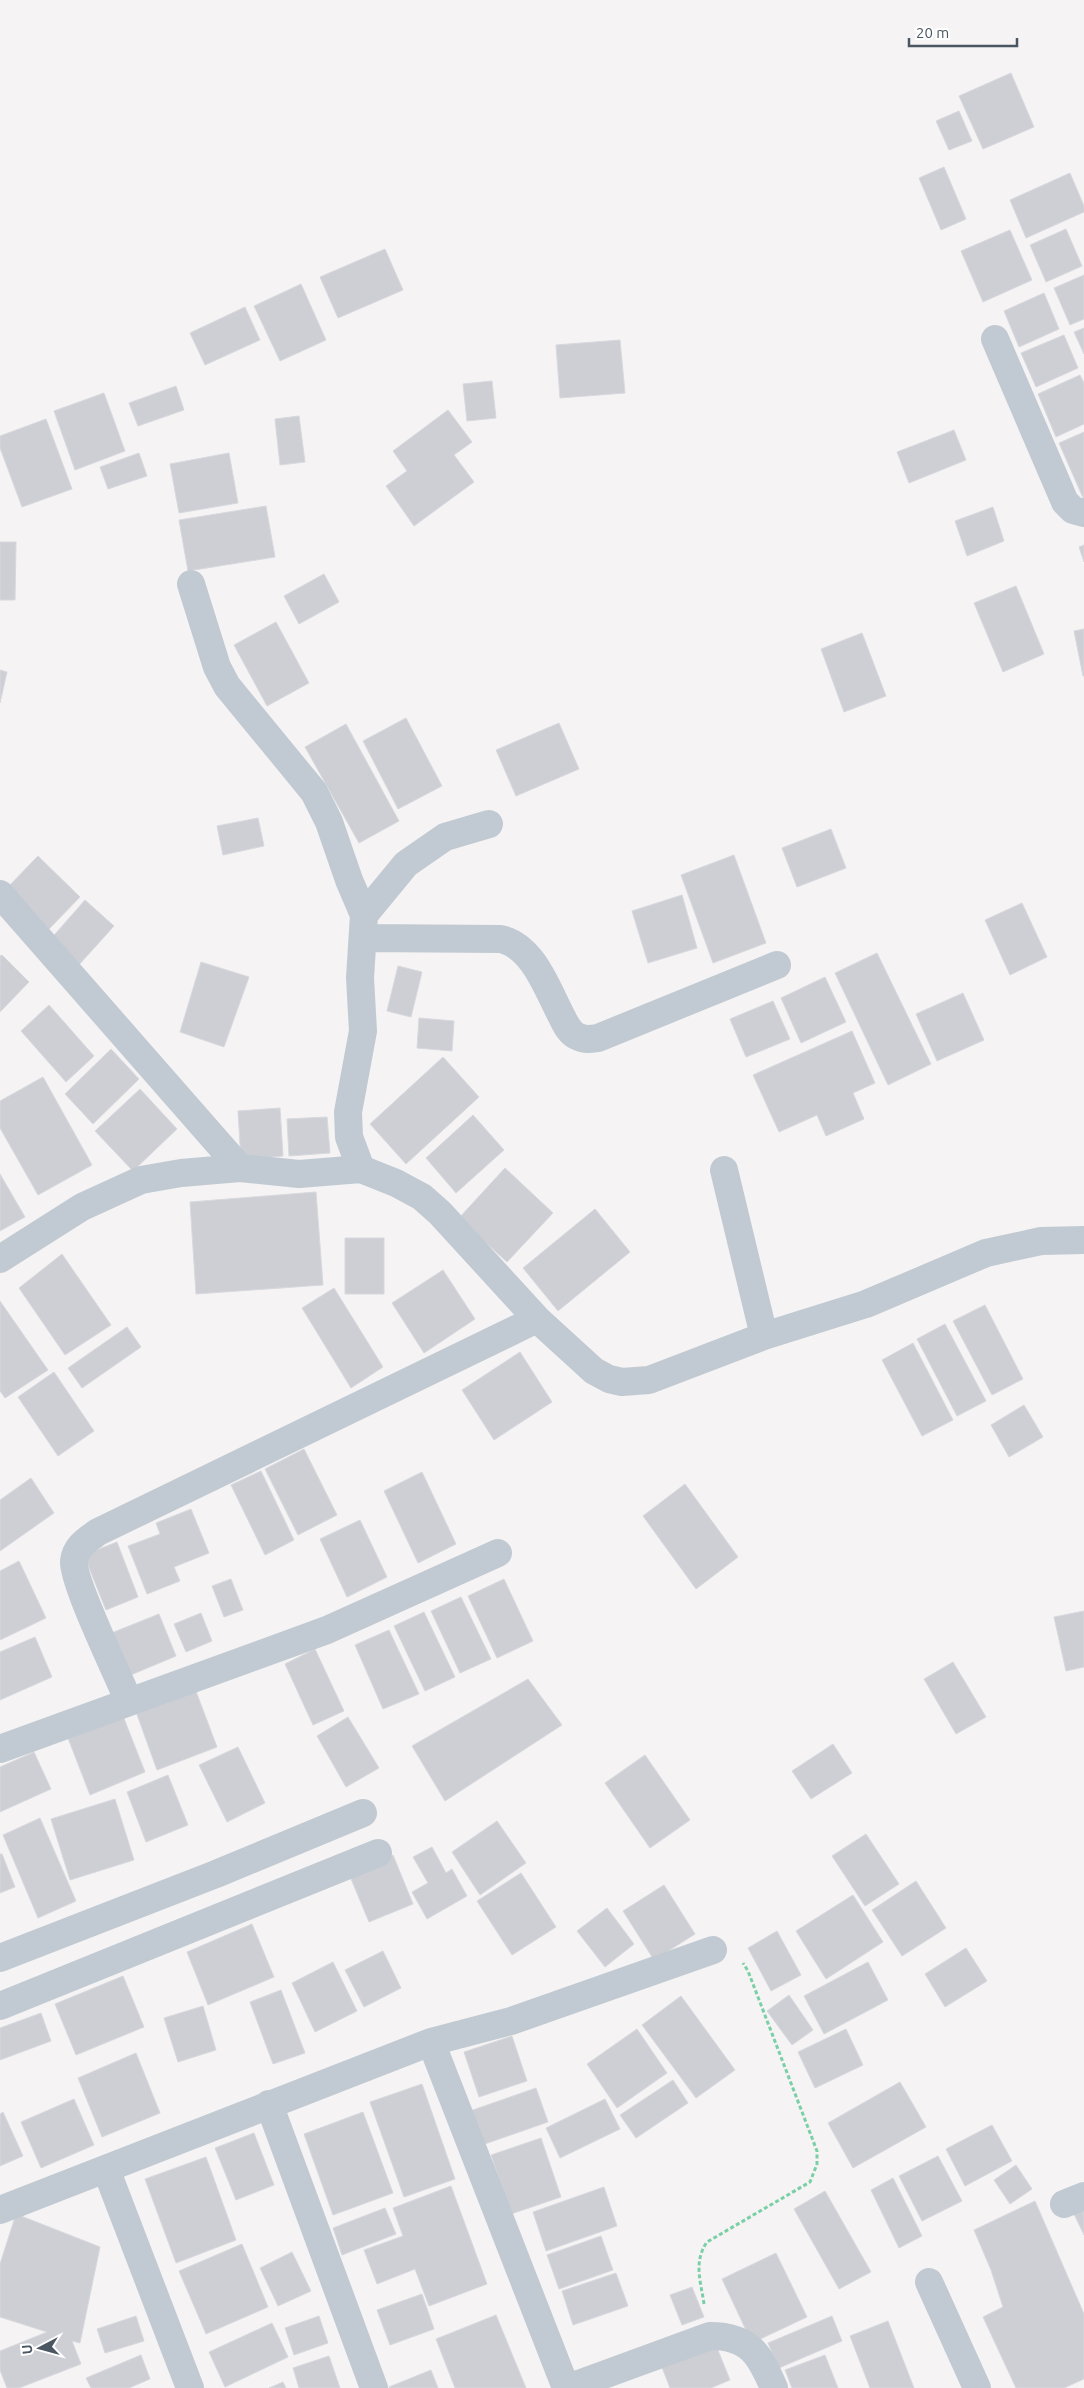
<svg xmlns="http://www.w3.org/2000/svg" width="1084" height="2388" font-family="Ubuntu,sans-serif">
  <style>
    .building { fill: #cdcfd5; stroke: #d7d9de }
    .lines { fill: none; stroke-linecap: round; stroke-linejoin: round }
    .path { stroke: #7ad0a6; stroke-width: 3; stroke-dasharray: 4 2.5; stroke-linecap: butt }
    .street { stroke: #c1cad2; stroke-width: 28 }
  </style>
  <rect width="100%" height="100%" fill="#f5f3f3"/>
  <path class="building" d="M1011 73 1034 127 983 149 959 96Z
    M959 111 972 141 949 150 936 121Z
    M944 167 966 219 941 230 919 178Z
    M1070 173 1084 206V212L1026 238 1010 200Z
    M1066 229 1082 266 1046 282 1030 245Z
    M1010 230 1032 280 983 302 961 251Z
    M385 249 403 290 338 318 320 277Z
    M1084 275V319L1070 325 1054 288Z
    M301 284 326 340 280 361 254 306Z
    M1044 293 1059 329 1019 347 1004 311Z
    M245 307 260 340 205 365 190 333Z
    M1084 328V354L1074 332Z
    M1064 335 1078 368 1036 387 1021 353Z
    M620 340 625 393 560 398 556 345Z
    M1080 375 1084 383V424L1056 437 1038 394Z
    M492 381 496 418 467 421 463 384Z
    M176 386 184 410 138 426 129 403Z
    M104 393 125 451 75 470 54 411Z
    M448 410 472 442 454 455 474 482 414 526 386 486 407 471 393 451Z
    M299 416 305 462 280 465 275 419Z
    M46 419 72 489 22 507 0 448V436Z
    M954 430 966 460 909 483 897 452Z
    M1084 432V500L1059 443Z
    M139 453 147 476 108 489 100 467Z
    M229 453 238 503 179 513 170 464Z
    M266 506 275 557 188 571 179 520Z
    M993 507 1004 541 967 556 955 521Z
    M0 542H16L15 600H0Z
    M1084 545V562L1079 547Z
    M324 574 339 602 299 624 284 596Z
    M1016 586 1044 654 1003 672 974 603Z
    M276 622 309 683 267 706 234 645Z
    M1084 629V676H1083L1074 631Z
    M862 633 886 696 844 712 821 649Z
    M0 670 7 672 0 703Z
    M406 718 442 786 398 809 363 741Z
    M559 723 579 769 516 796 496 750Z
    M346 724 399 821 359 843 305 747Z
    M258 818 264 846 223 855 217 826Z
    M831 829 846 868 797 887 782 848Z
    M734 855 766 943 713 963 681 875Z
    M38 856 80 897 49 929 7 888Z
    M682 895 697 948 648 963 632 911Z
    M85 900 114 926 77 967 49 941Z
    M1022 903 1047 957 1010 975 985 920Z
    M877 953 931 1064 888 1085 835 973Z
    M2 955 29 982 0 1012V956Z
    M201 962 249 977 224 1047 180 1032Z
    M398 966 422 972 411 1017 387 1011Z
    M825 977 846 1022 801 1043 781 998Z
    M963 993 984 1040 937 1061 916 1014Z
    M773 1001 790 1039 746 1057 730 1019Z
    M49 1005 94 1056 66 1082 21 1031Z
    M419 1018 454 1021 452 1051 417 1048Z
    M852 1031 875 1083 853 1093 864 1119 826 1136 817 1115 779 1132 753 1075Z
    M111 1049 139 1079 93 1124 65 1094Z
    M443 1057 479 1097 406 1164 370 1124Z
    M43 1077 92 1165 38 1195 0 1128V1101Z
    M140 1089 177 1129 133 1171 95 1131Z
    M280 1108 283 1156 241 1160 238 1111Z
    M473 1115 504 1150 456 1193 426 1158Z
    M327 1117 330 1153 289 1156 287 1119Z
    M505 1168 553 1213 507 1262 459 1218Z
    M0 1174 25 1217 0 1231Z
    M316 1192 323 1285 196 1294 190 1202Z
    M595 1209 630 1252 558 1311 523 1268Z
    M345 1238H384V1294H345Z
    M62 1254 111 1325 65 1355 19 1288Z
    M443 1270 475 1319 424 1353 392 1303Z
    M334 1288 383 1367 351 1388 302 1308Z
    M0 1301 48 1370 5 1398 0 1391Z
    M985 1305 1023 1379 992 1395 953 1321Z
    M945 1324 986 1401 957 1416 917 1339Z
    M127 1327 141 1347 82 1388 68 1368Z
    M913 1343 953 1420 922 1436 882 1360Z
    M520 1352 552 1402 494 1440 462 1390Z
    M54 1372 94 1431 58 1456 18 1397Z
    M1024 1405 1043 1437 1009 1457 991 1425Z
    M304 1449 337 1515 298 1535 265 1469Z
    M261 1471 294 1540 265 1555 231 1485Z
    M422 1472 456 1544 418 1563 384 1491Z
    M31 1478 54 1513 0 1551V1500Z
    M685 1484 738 1557 696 1589 643 1516Z
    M191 1509 209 1553 174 1567 180 1581 147 1594 128 1546 160 1534 156 1523Z
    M360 1520 387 1577 347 1597 320 1539Z
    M117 1542 138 1597 106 1610 84 1555Z
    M19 1561 46 1618 0 1640V1571Z
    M231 1579 243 1610 224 1617 212 1586Z
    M504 1579 533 1641 497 1658 468 1596Z
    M461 1597 491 1659 460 1673 431 1611Z
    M1084 1611V1667L1066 1671 1054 1617Z
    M424 1612 455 1677 425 1691 394 1626Z
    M201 1613 212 1641 186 1652 174 1624Z
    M159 1614 176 1656 126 1677 109 1634Z
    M389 1630 419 1694 383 1709 355 1645Z
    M35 1637 52 1677 0 1700V1652Z
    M315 1649 344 1711 313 1725 285 1664Z
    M953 1662 986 1717 956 1734 924 1679Z
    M528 1679 562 1725 445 1801 412 1746Z
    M194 1686 217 1747 157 1770 135 1709Z
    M121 1711 145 1772 90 1795 66 1733Z
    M348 1717 379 1768 346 1787 317 1736Z
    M833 1744 852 1773 811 1799 792 1771Z
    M238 1747 265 1803 227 1822 199 1765Z
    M34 1752 51 1789 0 1812V1767Z
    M645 1755 690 1820 650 1848 605 1783Z
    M168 1775 188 1825 146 1842 127 1792Z
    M115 1799 134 1860 70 1880 51 1819Z
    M40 1818 76 1901 38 1918 3 1835Z
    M497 1821 526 1863 480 1895 452 1852Z
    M866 1834 899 1884 865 1906 832 1856Z
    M432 1847 446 1873 452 1869 467 1896 427 1919 412 1892 428 1883 413 1857Z
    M0 1854H2L15 1887 0 1893Z
    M393 1855 413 1904 369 1922 349 1874Z
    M521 1873 556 1927 512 1955 477 1901Z
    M916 1881 946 1928 902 1956 872 1910Z
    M664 1885 695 1934 654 1960 623 1911Z
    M853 1895 883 1942 826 1979 796 1931Z
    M607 1908 634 1944 605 1967 577 1931Z
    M252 1924 274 1977 208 2005 187 1952Z
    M777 1931 801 1975 771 1991 748 1948Z
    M966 1948 987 1981 945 2007 925 1974Z
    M383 1951 401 1988 364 2007 345 1970Z
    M333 1962 357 2011 315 2032 292 1983Z
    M868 1962 888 2000 824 2034 804 1996Z
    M123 1976 144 2027 76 2055 55 2004Z
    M281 1990 305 2053 273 2064 250 2002Z
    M789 1995 813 2030 792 2045 767 2011Z
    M681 1996 735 2070 696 2098 642 2025Z
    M203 2006 216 2050 178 2062 164 2018Z
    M41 2013 51 2041 0 2060V2028Z
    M637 2029 667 2073 617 2108 587 2064Z
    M846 2029 863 2065 815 2088 798 2052Z
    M512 2036 527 2081 479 2097 464 2052Z
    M136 2053 160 2113 102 2137 78 2078Z
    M673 2080 688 2103 636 2138 620 2115Z
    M900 2082 926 2127 853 2168 828 2123Z
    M422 2084 455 2179 404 2197 370 2102Z
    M536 2088 548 2122 482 2145 470 2111Z
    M74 2099 94 2145 41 2168 21 2122Z
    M605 2099 620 2129 560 2158 546 2128Z
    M3 2112 23 2156 0 2166V2114Z
    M363 2112 393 2193 333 2215 304 2134Z
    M992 2125 1012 2161 965 2186 946 2149Z
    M254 2133 274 2185 236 2200 215 2148Z
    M541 2138 561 2197 511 2214 491 2155Z
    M938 2156 962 2201 922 2221 899 2176Z
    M206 2157 236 2240 176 2263 145 2179Z
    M1016 2165 1032 2189 1010 2204 994 2180Z
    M893 2178 922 2236 899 2248 871 2190Z
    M451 2186 487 2284 429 2306 415 2269 377 2284 364 2250 403 2236 393 2208Z
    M604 2187 617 2226 546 2251 533 2212Z
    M825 2191 871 2272 839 2289 794 2209Z
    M1035 2201 1084 2314V2379L1064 2388H1016L983 2317 1003 2307 991 2270 974 2230Z
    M385 2208 396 2234 342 2255 333 2228Z
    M1084 2210V2235L1074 2214Z
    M16 2214 100 2247 80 2343 72 2341 81 2364 19 2388H7L0 2370V2351L47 2332 0 2317V2264Z
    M601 2236 613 2270 559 2289 547 2255Z
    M242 2244 268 2307 206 2334 179 2271Z
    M292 2252 311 2291 278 2306 260 2268Z
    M776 2253 807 2317 752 2343 722 2279Z
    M616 2273 628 2306 573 2325 562 2291Z
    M692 2287 704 2317 682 2325 670 2295Z
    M422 2294 434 2329 390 2345 377 2310Z
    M496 2315 526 2388H455L436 2339Z
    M136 2316 144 2341 105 2353 97 2329Z
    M319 2316 328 2343 294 2355 285 2328Z
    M832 2316 842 2341 779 2368 768 2343Z
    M888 2321 914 2388H870L850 2336Z
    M272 2323 288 2357 225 2387 209 2352Z
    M715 2343 730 2380 711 2388H670L661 2365Z
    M141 2355 150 2379 129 2388H91L86 2378Z
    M825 2355 838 2388H792L785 2370Z
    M329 2356 340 2388H299L293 2368Z
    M431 2370 438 2388H390L389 2387Z
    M283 2382 286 2388H269Z"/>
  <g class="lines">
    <path class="path" d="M704 2304C701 2282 693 2262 707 2242L810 2182 817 2164V2151L748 1971 743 1963"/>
    <path class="street" d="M995 339 1065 502 1073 510 1084 513
      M191 584 217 667 227 686 314 792 329 822 349 880 364 915
      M0 894 240 1168
      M363 938 501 939C534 947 547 989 562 1017 566 1025 570 1034 579 1037 585 1040 591 1039 598 1038L777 965
      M361 1169 349 1137 348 1112 363 1031 360 978 364 915 406 864 445 837 489 824
      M724 1170 764 1336
      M0 1259 82 1207 141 1180 181 1173 240 1168 299 1174 361 1169 396 1183 422 1197 440 1213 537 1319 594 1371 609 1379 622 1382 649 1380 764 1336 866 1304 986 1253 1041 1241 1084 1240
      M129 1702C119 1677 72 1581 74 1561 76 1546 87 1540 98 1532L537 1319
      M0 1749 327 1630 498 1553
      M0 1958 216 1874 363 1813
      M0 2006 378 1853
      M431 2042 566 2388
      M269 2104 374 2388
      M106 2169 190 2388
      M1064 2204 1084 2196
      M0 2210 431 2042 511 2021 713 1950
      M929 2282 977 2388
      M568 2388 710 2336C750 2336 760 2355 774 2388"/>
  </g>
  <g transform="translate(40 2348) rotate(264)" stroke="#ffffff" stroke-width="4" paint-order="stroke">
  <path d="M0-4L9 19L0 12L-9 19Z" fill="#4a5661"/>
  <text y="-8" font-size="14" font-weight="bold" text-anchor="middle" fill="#4a5661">U</text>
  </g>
  <path d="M909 38v8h108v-8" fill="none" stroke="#4a5661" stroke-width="2.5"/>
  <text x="916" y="38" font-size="15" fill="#4a5661" stroke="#ffffff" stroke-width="4" paint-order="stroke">20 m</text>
</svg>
